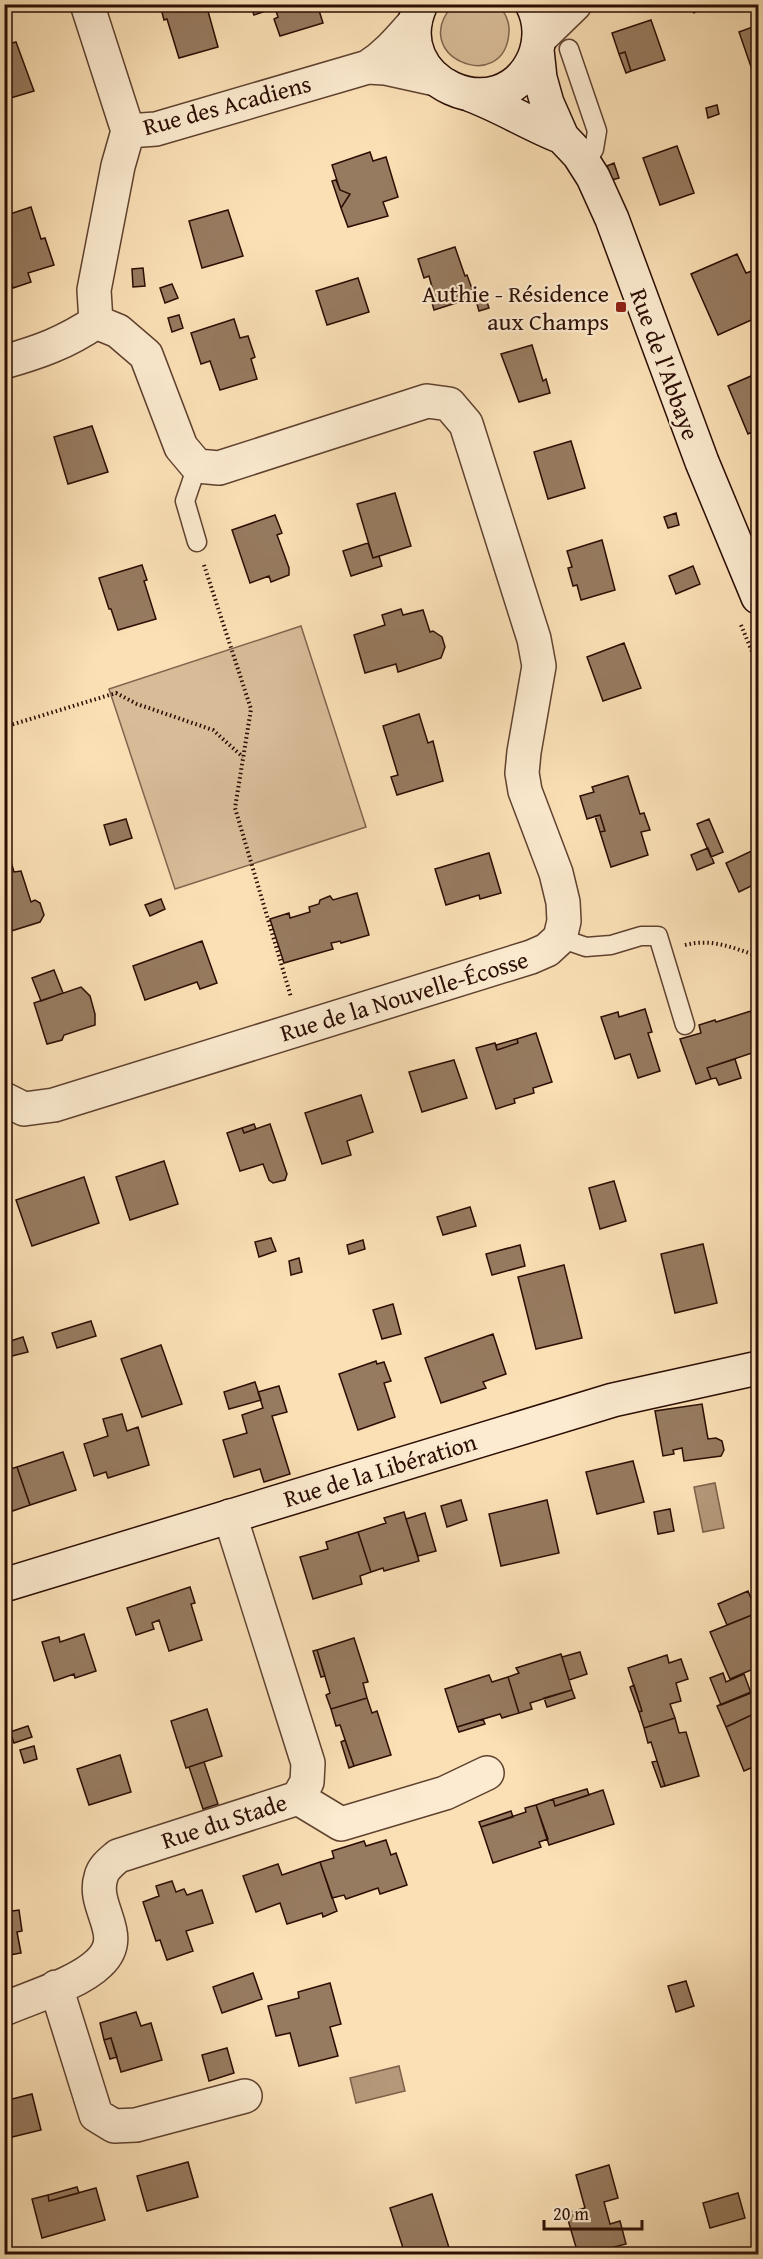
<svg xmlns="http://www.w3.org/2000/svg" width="763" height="2259" font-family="'Gentium Book Plus',serif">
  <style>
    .green { fill: #d8bc98; stroke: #82644e; stroke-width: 1.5 }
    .water { fill: #b49879; stroke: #7d604a; stroke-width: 1.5 }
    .building { fill: #977b60; stroke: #2b0d03; stroke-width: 1.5 }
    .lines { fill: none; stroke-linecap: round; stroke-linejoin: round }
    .lane-casing { stroke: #5f4230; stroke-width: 21 }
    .street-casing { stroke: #5f4230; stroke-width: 36 }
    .secondary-casing { stroke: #2b0d03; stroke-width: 36 }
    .path { stroke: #2b0d03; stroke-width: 4; stroke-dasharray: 1.5 3; stroke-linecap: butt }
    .lane { stroke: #fcebd0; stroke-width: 18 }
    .street { stroke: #fcebd0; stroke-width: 33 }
    .secondary { stroke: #fcebd0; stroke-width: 33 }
    .poi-dot { fill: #8f2418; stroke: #fcebd0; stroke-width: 2 }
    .labels { text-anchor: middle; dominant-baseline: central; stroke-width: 4.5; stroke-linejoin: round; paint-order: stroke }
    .street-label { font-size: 24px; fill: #2b0d03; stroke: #fcebd0 }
    .poi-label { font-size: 24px; fill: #2b0d03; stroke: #fcebd0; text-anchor: end }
  </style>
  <rect width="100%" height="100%" fill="#fbe0b6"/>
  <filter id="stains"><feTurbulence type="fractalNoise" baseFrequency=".00333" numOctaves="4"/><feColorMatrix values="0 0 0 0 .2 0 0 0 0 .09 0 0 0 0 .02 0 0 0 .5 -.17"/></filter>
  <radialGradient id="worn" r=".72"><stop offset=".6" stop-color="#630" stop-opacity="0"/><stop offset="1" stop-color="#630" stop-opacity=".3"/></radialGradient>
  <path class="green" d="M454 4H496C505 11 510 22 509 32 505 97 405 56 454 4Z
    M301 626 366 827 175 889 109 689Z"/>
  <path class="water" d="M715 1483 724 1528 703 1532 694 1487Z
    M399 2066 405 2091 356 2103 350 2078Z"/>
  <path class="building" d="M206 4 218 47 179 58 167 19 164 20 160 5Z
    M250 4H317L323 23 280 36 274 19 278 17 275 8 254 15Z
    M689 4H700L702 7 694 13Z
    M651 20 665 60 631 71 625 52 619 54 612 33Z
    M758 25V83L757 84 739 32Z
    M16 42 34 91 4 100V45Z
    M625 52 631 71 626 73 619 54Z
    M717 105 719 114 708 118 706 108Z
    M677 146 694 193 660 205 643 158Z
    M370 152 373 161 386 157 398 197 383 202 388 216 348 227 341 208 350 194 340 190 332 165Z
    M614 163 619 178 612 180 607 166Z
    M336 180 340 190 350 194 341 208 332 181Z
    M31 207 41 239 45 238 54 265 28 273 31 282 13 288 4 263V216Z
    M228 210 243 256 202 268 189 221Z
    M455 247 465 276 467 275 475 297 434 310 428 288 432 287 429 276 424 278 418 259Z
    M737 254 746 273 752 271 758 285V317L718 335 691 274Z
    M143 268 145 286 133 287 132 269Z
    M358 278 369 312 327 325 316 291Z
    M172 284 178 298 165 303 160 288Z
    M485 296 489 308 479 311 475 297Z
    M179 315 183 328 172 332 168 318Z
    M234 319 240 338 248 336 255 357 251 359 257 379 220 390 210 361 201 364 191 333Z
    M532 345 543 381 546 379 550 393 519 402 501 354Z
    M758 373V429L748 434 728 386Z
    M92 426 108 472 68 484 54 437Z
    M571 441 585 488 548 499 534 452Z
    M395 493 411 546 373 558 357 504Z
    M676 513 679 525 668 528 664 517Z
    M275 515 282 533 277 535 289 568V575L271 582 269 576 250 583 232 530Z
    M602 540 615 590 581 600 577 585 573 586 568 568 572 567 567 551Z
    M368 543 373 558 379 556 382 566 351 576 343 551Z
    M142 565 147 580 144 581 156 619 118 630 111 609H109L99 578Z
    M693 566 700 584 676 594 669 576Z
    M401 609 403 615 423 610 430 632 433 631 442 637 445 647 441 658 398 672 396 664 365 673 354 635 385 625 382 615Z
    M624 643 641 688 603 701 587 657Z
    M419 714 428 743 433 741 443 781 397 795 391 777 398 775 383 726Z
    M628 776 640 814 644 813 650 830 641 832 648 855 611 867 600 832 605 831 600 815 587 819 580 796 594 792 592 787Z
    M600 815 605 831 600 832 595 816Z
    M126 819 132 838 110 845 104 825Z
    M709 819 723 852 711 857 697 824Z
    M7 848 14 872 21 871 31 902 35 900 40 903 44 915 40 922 5 933 4 849Z
    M708 848 714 863 697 870 691 855Z
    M758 848V891L755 884 739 892 726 863Z
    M489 853 501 893 480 899 479 895 446 905 435 869Z
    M357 893 369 935 341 943 340 941 336 942 331 943 333 949 284 963 270 919 289 913 290 918 310 912 309 907 319 904 320 900 330 896 333 900Z
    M161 899 165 909 150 916 145 905Z
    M202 941 217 983 200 989 197 982 145 1000 133 966Z
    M54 970 63 993 41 1001 32 978Z
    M81 987 90 996 95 1014V1025L64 1035 62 1040 47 1044 34 1003Z
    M645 1009 652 1032 648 1033 660 1071 638 1078 630 1054 615 1059 601 1017 618 1012 619 1017Z
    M751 1011 758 1034V1051L707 1068 711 1079 696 1084 680 1039 701 1033 699 1025 715 1020 716 1022Z
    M536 1033 552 1082 533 1088 534 1093 514 1099 515 1103 496 1109 476 1048 495 1043 497 1050 518 1043 517 1039Z
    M517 1039 518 1043 497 1050 496 1045Z
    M735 1059 741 1078 719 1085 716 1078 711 1079 707 1068Z
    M454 1060 467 1098 422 1112 409 1072Z
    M361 1095 373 1132 347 1141 351 1155 322 1164 305 1113Z
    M254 1124 256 1129 244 1133 242 1128Z
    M270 1124 287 1174 285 1180 273 1183 269 1180 263 1164 240 1171 227 1133 242 1128 244 1133Z
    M164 1161 178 1204 130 1220 116 1177Z
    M84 1177 99 1223 32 1246 16 1200Z
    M614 1181 626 1221 600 1229 589 1188Z
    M470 1207 476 1226 443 1235 437 1217Z
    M271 1238 276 1251 259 1257 255 1242Z
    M363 1240 365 1249 349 1254 347 1245Z
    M703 1244 717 1303 675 1313 661 1254Z
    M520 1245 525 1266 492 1275 486 1254Z
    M299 1258 302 1272 291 1275 289 1261Z
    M564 1265 582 1338 536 1349 518 1277Z
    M758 1301V1325L753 1302Z
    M393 1304 401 1334 382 1339 373 1310Z
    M91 1321 96 1336 57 1348 52 1333Z
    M493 1334 506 1374 483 1382 486 1388 441 1403 425 1358Z
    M23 1337 28 1352 4 1358V1343Z
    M161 1345 182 1404 142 1417 121 1359Z
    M376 1361 377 1364 384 1362 391 1381 384 1383 395 1417 358 1430 339 1374Z
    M255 1382 261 1400 229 1409 224 1392Z
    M279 1386 287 1412 272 1416 290 1474 264 1482 260 1469 234 1477 223 1440 247 1433 242 1415 263 1408 258 1392Z
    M702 1404 708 1439 716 1438 722 1441 724 1450 721 1456 684 1461 682 1448 673 1450 674 1454 663 1456 655 1411Z
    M122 1414 127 1431 138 1427 149 1465 108 1478 106 1472 94 1476 84 1444 108 1436 103 1419Z
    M63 1452 76 1490 30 1505 17 1467Z
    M633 1461 644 1502 597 1514 586 1472Z
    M17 1467 30 1505 4 1514V1471Z
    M461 1500 467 1520 447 1527 441 1506Z
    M547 1500 559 1553 501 1566 489 1514Z
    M670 1509 674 1531 658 1534 654 1512Z
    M404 1512 419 1561 384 1571 383 1568 371 1572 358 1532 386 1523 384 1518Z
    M425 1513 436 1551 418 1556 406 1519Z
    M358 1532 371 1572 360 1576 362 1584 313 1599 300 1557 328 1549 326 1542Z
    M190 1587 195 1603 191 1604 202 1640 169 1651 159 1620 152 1623 154 1629 136 1635 127 1608Z
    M748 1591 757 1613 727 1625 718 1604Z
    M757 1613 758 1667 730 1679 710 1632Z
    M84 1634 96 1671 75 1678 74 1674 54 1681 42 1642 59 1637 60 1642Z
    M354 1638 368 1682 363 1683 367 1698 331 1709 326 1695 330 1693 317 1650Z
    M317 1650 325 1676 321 1677 313 1651Z
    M580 1652 587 1674 569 1680 562 1657Z
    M561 1654 572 1690 530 1703 532 1709 519 1713 508 1677 519 1673 516 1668Z
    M667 1655 669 1663 681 1659 688 1679 676 1683 681 1701 670 1704 675 1718 644 1728 639 1712 642 1711 628 1668Z
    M723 1673 726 1682 744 1674 751 1693 721 1705 710 1678Z
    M489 1675 492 1682 508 1677 519 1713 502 1718 500 1714 457 1727 445 1689Z
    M634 1685 642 1711 639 1712 630 1687Z
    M758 1689V1712L726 1727 717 1706Z
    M572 1690 575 1698 547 1707 544 1698Z
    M367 1698 372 1713 377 1711 391 1755 354 1766 340 1725 336 1726 331 1709Z
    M207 1709 222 1756 186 1768 171 1721Z
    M758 1712V1765L744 1771 726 1727Z
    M675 1718 679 1733 686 1732 699 1776 665 1786 651 1742 648 1743 644 1728Z
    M483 1719 485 1724 459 1732 457 1727Z
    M28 1726 32 1737 14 1743 10 1732Z
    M345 1740 354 1766 349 1768 341 1742Z
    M34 1746 37 1759 24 1763 20 1750Z
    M120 1755 131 1792 89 1805 77 1769Z
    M657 1761 665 1786 661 1787 652 1762Z
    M204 1762 218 1804 203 1809 189 1767Z
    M587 1789 589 1795 555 1806 553 1799Z
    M603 1790 614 1824 549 1845 536 1805 553 1799 555 1806Z
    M536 1805 548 1839 539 1842 541 1847 493 1863 481 1827 526 1812 525 1808Z
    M511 1811 513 1817 481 1827 479 1822Z
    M386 1840 391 1855 396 1853 407 1885 380 1894 378 1888 346 1899 344 1895 332 1898 320 1862 334 1858 332 1851 364 1841 366 1846Z
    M320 1862 337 1911 323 1917 322 1913 287 1924 280 1903 256 1912 243 1876 278 1864 282 1875Z
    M172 1881 176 1892 184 1889 187 1895 202 1890 213 1923 186 1931 193 1951 167 1960 160 1940 156 1941 143 1902 159 1896 156 1886Z
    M19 1910 22 1931 17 1932 21 1953 4 1956V1912Z
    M253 1973 262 1999 222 2013 213 1987Z
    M686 1981 694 2006 676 2012 668 1986Z
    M330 1983 341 2024 330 2027 338 2056 299 2066 290 2033 276 2036 268 2006 299 1998 298 1992Z
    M136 2012 141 2026 151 2023 162 2060 121 2072 111 2038 104 2040 100 2023Z
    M111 2038 117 2057 110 2059 104 2040Z
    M227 2048 234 2073 209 2081 202 2055Z
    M32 2094 41 2130 4 2139V2101Z
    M188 2162 198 2197 147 2211 137 2176Z
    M609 2165 618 2198 604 2202 610 2224 620 2221 626 2244 594 2252 595 2254H578L566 2213 585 2208 576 2175Z
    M77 2187 79 2193 49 2201 48 2195Z
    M96 2188 105 2220 42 2238 32 2199 48 2195 49 2201Z
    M738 2193 745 2218 710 2228 703 2203Z
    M432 2194 451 2254H405L390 2208Z"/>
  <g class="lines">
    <g class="lane-casing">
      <path id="lane" d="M569 49 597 131 594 149 585 165
        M197 542 185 501 197 466
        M560 938 586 947 611 945 641 936H658L685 1025"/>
    </g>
    <g class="street-casing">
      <path id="street" d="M87 4 128 131
        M539 39 575 4
        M368 67 385 68 435 79
        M4 362C39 352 65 343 96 322L94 290 118 166 128 131 156 129 368 67C387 55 400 39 415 22
        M4 1099 24 1109 54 1105 531 957 547 950 560 938 564 921 563 902 556 873 525 791 522 773 524 752 539 666 534 639 466 424 449 404 427 401 219 468 197 466 181 447 146 355 118 331 96 322
        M298 1798 341 1824 445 1793 487 1773
        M56 1987 96 2115 114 2126 136 2125 245 2096
        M4 2009C32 1997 79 1983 99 1963 129 1935 91 1908 101 1877 103 1868 111 1862 118 1856L298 1798 307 1782 308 1763 230 1516"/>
    </g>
    <g class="secondary-casing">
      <path id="secondary" d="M421 4C385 82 501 133 534 58 541 41 541 21 532 4
        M537 50 540 78 547 103 562 137 579 155 593 177 612 219 702 462 758 597
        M471 95C503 107 531 125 562 137
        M4 1585 613 1400 758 1368"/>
    </g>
    <path class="path" d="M204 565 251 709 235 808 291 997
      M741 625 758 666
      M4 727 116 693 137 704 213 730 243 757
      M685 945C712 938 733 948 758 956"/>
    <use href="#lane" class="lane"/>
    <use href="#street" class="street"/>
    <use href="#secondary" class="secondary"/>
  </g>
  <rect class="poi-dot" x="615" y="301" width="12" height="12" rx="3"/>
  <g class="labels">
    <g class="street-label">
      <text transform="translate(227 105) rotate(-15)">Rue des Acadiens</text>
      <text transform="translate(665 364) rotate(70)">Rue de l'Abbaye</text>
      <text transform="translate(404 996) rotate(-17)">Rue de la Nouvelle-Écosse</text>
      <text transform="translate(380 1470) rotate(-17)">Rue de la Libération</text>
      <text transform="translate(224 1821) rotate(-18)">Rue du Stade</text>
    </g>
    <g class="poi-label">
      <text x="609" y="293">Authie - Résidence<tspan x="609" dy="28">aux Champs</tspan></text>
    </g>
  </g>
  <rect width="763" height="2259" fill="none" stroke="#fbe0b6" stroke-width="24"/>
  <rect x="6" y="6" width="751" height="2247" fill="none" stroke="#2b0d03" stroke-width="3"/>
  <rect x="12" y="12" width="739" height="2235" fill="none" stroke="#2b0d03" stroke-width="1.5"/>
  <path d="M544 2220v9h98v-9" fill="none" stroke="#2b0d03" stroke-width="3"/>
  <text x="553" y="2220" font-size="18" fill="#2b0d03" stroke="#fcebd0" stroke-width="4.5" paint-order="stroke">20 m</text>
  <rect width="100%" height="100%" filter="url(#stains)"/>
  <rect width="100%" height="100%" fill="url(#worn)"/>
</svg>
